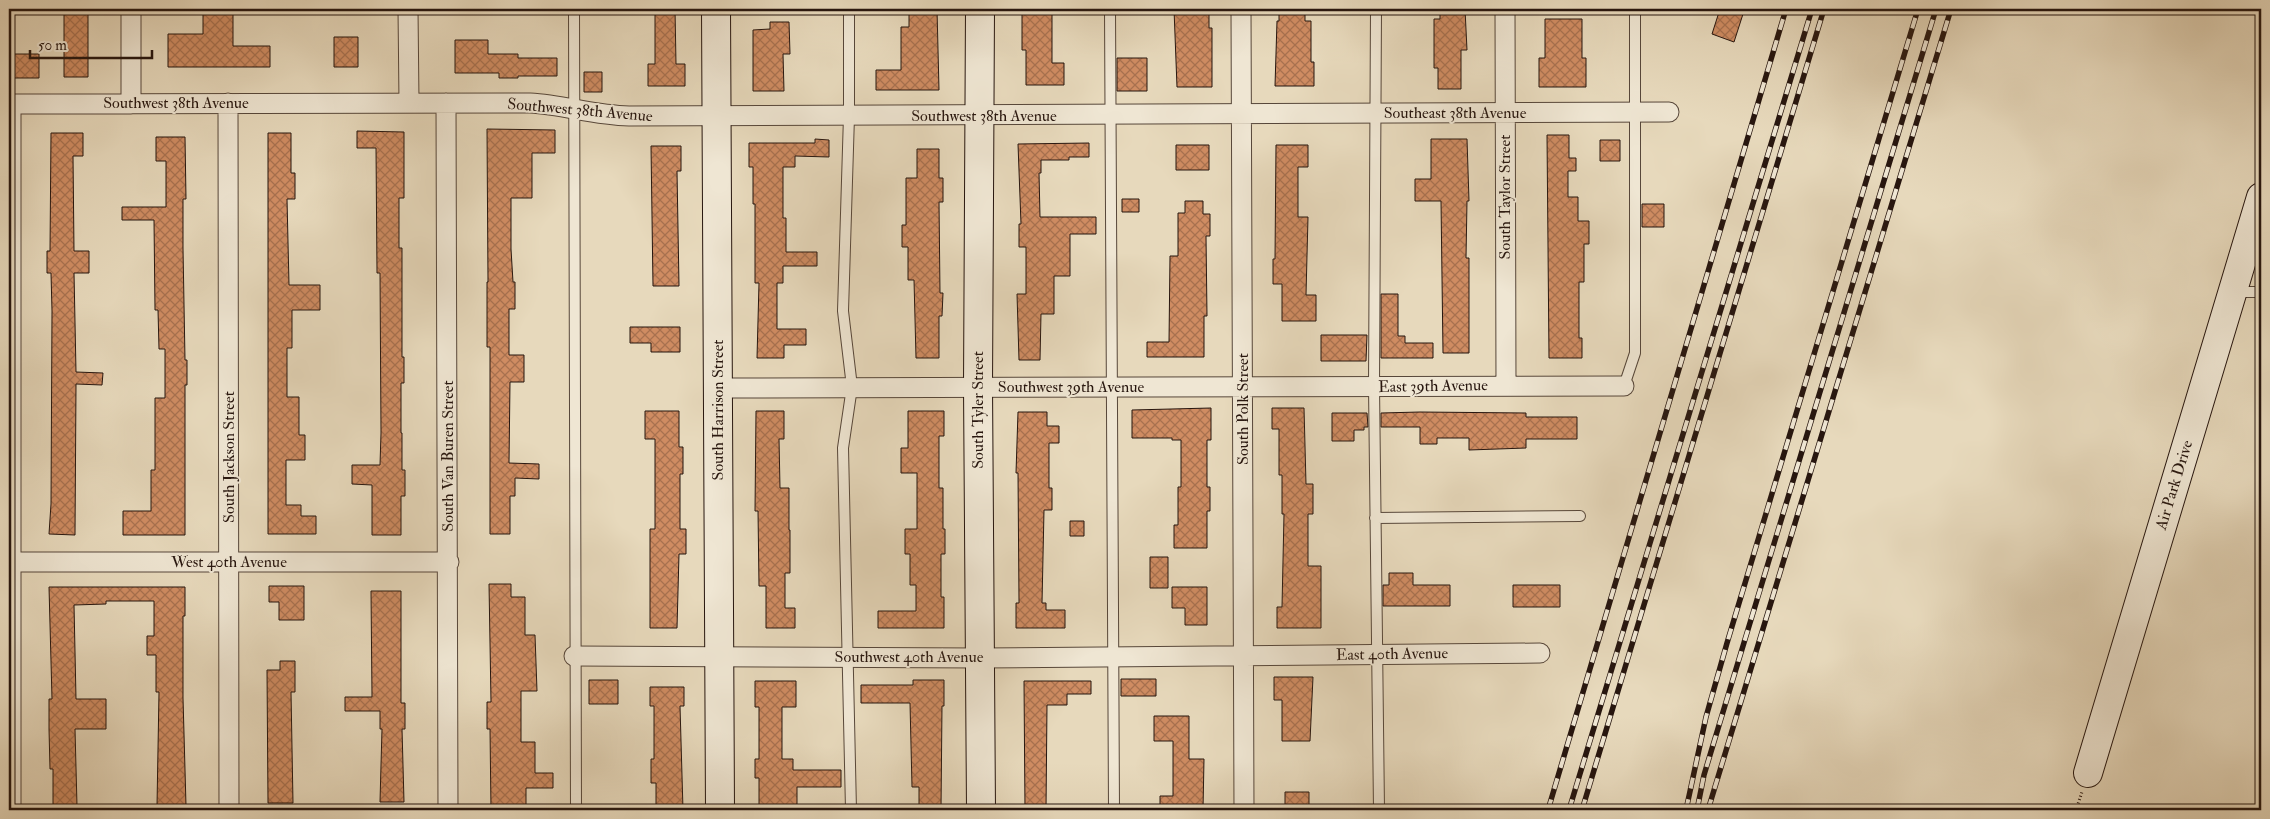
<svg xmlns="http://www.w3.org/2000/svg" width="2270" height="819" font-family="'IM FELL Double Pica',serif">
  <style>
    .building { fill: url(#building-cross-hatch); stroke: #27160f }
    .lines { fill: none; stroke-linecap: round; stroke-linejoin: round }
    .lane-casing { stroke: #57473a; stroke-width: 12 }
    .street-casing { stroke: #57473a; stroke-width: 21 }
    .secondary-casing { stroke: #27160f; stroke-width: 30 }
    .path { stroke: #27160f; stroke-width: 3; stroke-dasharray: 1 2.5; stroke-linecap: butt }
    .lane { stroke: #efe6d3; stroke-width: 10 }
    .street { stroke: #efe6d3; stroke-width: 19 }
    .secondary { stroke: #efe6d3; stroke-width: 28 }
    .rail-casing { stroke: #27160f; stroke-width: 5.5 }
    .rail { stroke: #efe6d3; stroke-width: 4; stroke-dasharray: 11; stroke-linecap: butt }
    .labels { text-anchor: middle; dominant-baseline: central; stroke-width: 4; stroke-linejoin: round; paint-order: stroke }
    .street-label { font-size: 16px; fill: #27160f; stroke: #efe6d3 }
  </style>
  <defs>
    <pattern id="building-cross-hatch" width="8" height="8" patternUnits="userSpaceOnUse" patternTransform="scale(1.25)"><rect width="8" height="8" fill="#cf8c62"/><path d="M0 0l8 8M0 8l8-8" fill="none" stroke="#a8714f"/></pattern>
  </defs>
  <rect width="100%" height="100%" fill="#e7d9bc"/>
  <filter id="stains"><feTurbulence type="fractalNoise" baseFrequency=".004" numOctaves="4"/><feColorMatrix values="0 0 0 0 .2 0 0 0 0 .09 0 0 0 0 .02 0 0 0 .5 -.17"/></filter>
  <radialGradient id="worn" r=".72"><stop offset=".6" stop-color="#630" stop-opacity="0"/><stop offset="1" stop-color="#630" stop-opacity=".3"/></radialGradient>
  <path class="building" d="M64 9H88V77H64Z
    M203 9H233V46H270V67H168V34H203Z
    M655 9H675L676 64H685V86H648V64H655Z
    M909 9H937L939 90H876V70H901V27H909Z
    M1022 9H1052V63H1064V85H1026V50H1022Z
    M1174 9H1209V28H1212V87H1177Z
    M1279 9H1305V21H1311V62H1314V86H1275L1277 21H1279Z
    M1440 9H1465L1467 50H1461V89H1438V68H1434V19H1440Z
    M1720 9H1729L1743 14 1734 42 1712 34Z
    M1545 19H1582V58H1586V87H1539V58H1545Z
    M770 22H789L790 54H783L784 91H753V30L770 29Z
    M334 37H358V67H334Z
    M455 40H488V54H518V58H557V76H518V78H499V73H455Z
    M9 54H39V78H9Z
    M1117 58H1147V91H1117Z
    M584 72H602V92H584Z
    M487 129 555 130V153H532V198H511V249L513 282H515V309H509V355H524V382H510L509 463 539 464V479L515 478V496H510V534H490V347H487V282H488Z
    M357 131 404 132V198H399V248H402V357H404V383H401V433H402V470H405V496H401V535H372V485L352 484V465H380L381 433 380 273H377L376 148H357Z
    M51 133H83V156H73L74 251H89V273H74L76 372 103 373 102 385 76 384 75 535 49 534 51 504 52 311 51 273H47V251H50Z
    M268 133H291V173H295V199H287L289 285H320V310H292V348H287V397H299V435H305V460H286V505H301V516H316V534H268Z
    M1547 135H1569V158H1576V171H1568V197H1578V221H1589V244H1584V282H1579V338H1582V358H1549Z
    M156 137H185L186 199H183V248L185 360H187V385H185V535H123V511H151V470H155V398H165V349H159L158 310H155L154 220H122V207H166V161H156Z
    M815 139 829 140V157L795 156V167H783V218H786V252H817V266H783V283H777V329H806V345H784V358H757L759 283H755V204H753V167H749V143H815Z
    M1431 139H1467L1469 201H1467L1466 258H1469V353H1443L1441 201H1415V179H1431Z
    M1600 140H1620V161H1600Z
    M1089 143V157H1069V160H1041V173H1039L1040 217H1096V234H1070V276H1054V314H1041L1040 360H1019L1017 294H1026V247H1019V224H1021L1018 144Z
    M1176 145H1209V170H1176Z
    M1276 145H1308V167H1298V217H1308L1306 295H1316V321H1282V284H1273V259H1275Z
    M651 146H681V171H677L679 286H653Z
    M917 149H939V178H943V202H939L940 293H943L942 316H939V358H916L914 280H908V247H902V225H906V178H917Z
    M1122 199H1139V212H1122Z
    M1185 201H1203V214H1210V236H1206L1207 316H1204V357H1147V342H1169L1170 256H1178V213H1185Z
    M1642 204H1664V227H1642Z
    M1381 294H1398V336H1405V343H1433V358H1381Z
    M630 327H680V352H651V343H630Z
    M1321 335H1367L1366 361H1321Z
    M1211 408V440H1207V487H1210V511H1207V548H1174V525H1178V487H1181V440H1172V438H1132V410Z
    M1272 408H1304L1306 484H1313V514H1308V566H1321V628H1277V607H1282L1284 514H1282V475H1279V429H1272Z
    M645 411H679V447H683V474H680V529H686V554H679L677 628H650V529H655V439H645Z
    M756 411H784V439H779L780 488H789V530H790V573H785V608H795V628H766V586H759L758 511H755Z
    M908 411H944V436H939V488H943V529H945V554H941V597H944V628H878V611H916V585H910V554H905V529H917V473H901V448H908Z
    M1018 412H1047V426H1059V443H1049V488H1052V510H1044L1042 603H1046V610H1065V628H1016V603H1019L1018 473H1016Z
    M1420 412 1526 413V417H1577V439H1526V448L1469 450V438H1437V444H1420V427H1381V413Z
    M1332 413H1367L1368 427H1364V430H1354V441H1332Z
    M1070 521H1084V536H1070Z
    M1150 557H1168V588H1150Z
    M1389 573H1413V585H1450V606H1383V585H1389Z
    M489 584H511V597H525V635H535L537 691H521V742H535V773H553V788H526V810H491L490 729H487V702H491Z
    M1513 585H1560V607H1513Z
    M269 586H304V620H279V602H269Z
    M49 587H185V616H183V698L186 806H157L159 692H156V655H147V636H154V601H106V604L74 605 76 699H106V729H75L77 806H53V769H50L49 729V699H52Z
    M1172 587H1207V625H1185V608H1172Z
    M371 591H401V703H405V729H402L404 802H380L382 729H380V711H345V697H372Z
    M280 661H295V692H291L293 803H268L267 670H280Z
    M1274 677H1313L1310 741H1282V700H1274Z
    M1121 679H1156V696H1121Z
    M589 680H618V704H589Z
    M913 680H944V706H942L941 810H919V787H912L910 703H861V685H913Z
    M755 681H796V707H782V759H793V770H841V787H797V810H759V778H755V759H759V707H755Z
    M1024 681H1091V694H1067V705H1047L1046 810H1025Z
    M650 687H684V706H680L683 810H656V783H651V759H654V706H650Z
    M1154 716H1189V759H1204L1203 810H1160V796H1173V741H1154Z
    M1285 792H1309V810H1285Z"/>
  <g class="lines">
    <g class="lane-casing">
      <path id="lane" d="M574 9 576 810
        M849 9V116L843 311 852 387 843 448 851 810
        M1110 9 1114 810
        M1376 9 1374 386 1379 810
        M2234 292H2261
        M1624 386 1635 353V9
        M1375 518 1580 516"/>
    </g>
    <g class="street-casing">
      <path id="street" d="M131 9V104
        M408 9 409 102
        M1241 9 1244 810
        M1505 9 1506 385
        M228 103 229 810
        M446 103 448 810
        M9 104 530 103C564 105 594 115 629 116L1669 112
        M718 388 1624 386
        M9 562H449
        M574 656 979 658 1540 653
        M11 810V104"/>
    </g>
    <g class="secondary-casing">
      <path id="secondary" d="M716 9 720 810
        M980 9 978 386 981 810
        M2088 773 2261 197"/>
    </g>
    <path class="path" d="M2076 810 2082 792"/>
    <use href="#lane" class="lane"/>
    <use href="#street" class="street"/>
    <use href="#secondary" class="secondary"/>
    <g class="rail-casing">
      <path id="rail" d="M1548 810 1786 9
        M1569 810 1812 9
        M1582 810 1824 9
        M1686 810 1706 717 1727 643 1918 9
        M1697 810 1704 775 1723 712 1936 9
        M1708 810 1951 9"/>
    </g>
    <use href="#rail" class="rail"/>
  </g>
  <g class="labels">
    <g class="street-label">
      <text x="176" y="103">Southwest 38th Avenue</text>
      <text transform="translate(580 110) rotate(5)">Southwest 38th Avenue</text>
      <text x="1455" y="113">Southeast 38th Avenue</text>
      <text x="984" y="116">Southwest 38th Avenue</text>
      <text transform="translate(1505 197) rotate(-90)">South Taylor Street</text>
      <text transform="translate(1433 386) rotate(-1)">East 39th Avenue</text>
      <text x="1071" y="387">Southwest 39th Avenue</text>
      <text transform="translate(1243 409) rotate(-90)">South Polk Street</text>
      <text transform="translate(718 410) rotate(-90)">South Harrison Street</text>
      <text transform="translate(978 410) rotate(-90)">South Tyler Street</text>
      <text transform="translate(448 456) rotate(-90)">South Van Buren Street</text>
      <text transform="translate(229 457) rotate(-90)">South Jackson Street</text>
      <text transform="translate(2174 485) rotate(-73)">Air Park Drive</text>
      <text x="229" y="562">West 40th Avenue</text>
      <text transform="translate(1392 654) rotate(-1)">East 40th Avenue</text>
      <text x="909" y="657">Southwest 40th Avenue</text>
    </g>
  </g>
  <rect width="2270" height="819" fill="none" stroke="#e7d9bc" stroke-width="30"/>
  <rect x="10" y="10" width="2250" height="799" fill="none" stroke="#27160f" stroke-width="2.5"/>
  <rect x="15" y="15" width="2240" height="789" fill="none" stroke="#27160f"/>
  <path d="M30 50v8h122v-8" fill="none" stroke="#27160f" stroke-width="2.5"/>
  <text x="38" y="50" font-size="15" fill="#27160f" stroke="#efe6d3" stroke-width="4" paint-order="stroke">50 m</text>
  <rect width="100%" height="100%" filter="url(#stains)"/>
  <rect width="100%" height="100%" fill="url(#worn)"/>
</svg>
